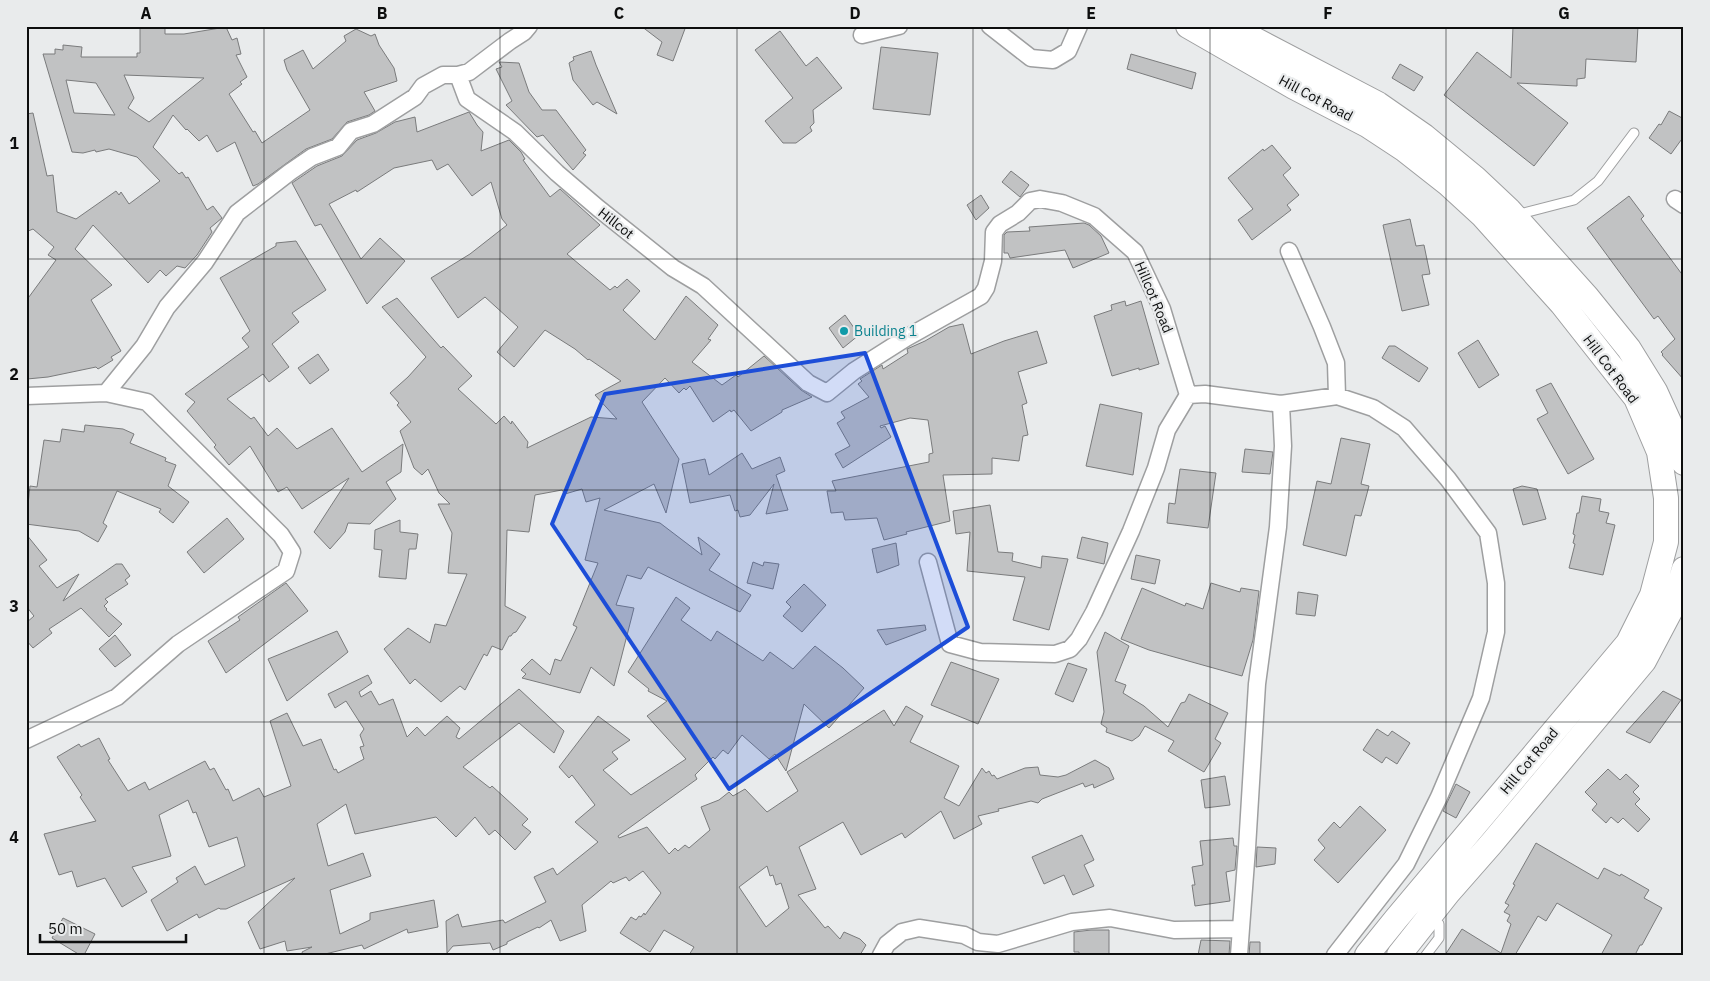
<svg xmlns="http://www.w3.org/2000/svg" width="1710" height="981" font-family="'IBM Plex Sans',sans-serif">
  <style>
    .building { fill: #c1c2c3; stroke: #7a7b7c; fill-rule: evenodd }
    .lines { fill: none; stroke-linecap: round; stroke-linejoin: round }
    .service-casing { stroke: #9e9fa0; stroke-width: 11 }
    .minor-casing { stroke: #9e9fa0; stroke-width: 19 }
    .secondary-casing { stroke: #9e9fa0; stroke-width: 26 }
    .service { stroke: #fff; stroke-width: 9 }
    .minor { stroke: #fff; stroke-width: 16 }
    .secondary { stroke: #fff; stroke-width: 24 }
    .marked { fill: #1d4ed8; fill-opacity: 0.2; stroke: #1d4ed8; stroke-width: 4; stroke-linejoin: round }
    .grid { fill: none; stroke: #0d0e0e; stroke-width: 1; stroke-opacity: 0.55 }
    .culture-dot { fill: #0f9aa8; stroke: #e9ebec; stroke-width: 2 }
    .labels { text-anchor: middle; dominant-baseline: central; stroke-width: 4.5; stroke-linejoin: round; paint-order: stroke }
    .street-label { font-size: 14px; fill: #0d0e0e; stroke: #e9ebec }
    .culture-label { font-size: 14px; fill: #0d838f; stroke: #e9ebec; text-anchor: start }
    .neatline { fill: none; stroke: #0d0e0e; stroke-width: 2 }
    .grid-label { font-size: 16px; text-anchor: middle; font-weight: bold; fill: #0d0e0e }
  </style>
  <rect width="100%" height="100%" fill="#e9ebec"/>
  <path class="building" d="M140 26H165V34H184L226 27 232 40 237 38 241 54 236 55 247 77 240 82 242 84 229 94 253 132 255 131 262 143 310 110 287 70 284 60 303 50 313 69 346 41 344 36 356 29 371 36 375 34 379 45 394 68 397 81 364 92 375 111 369 115 347 122 332 139 306 149 258 184 253 186 235 142 217 152 207 135 199 141 187 129 186 130 173 115 153 147 179 174 182 172 186 178 188 177 207 210 213 206 222 218 210 228 212 232 197 255 185 268 177 266 166 276 160 270 148 283 93 225 75 249 112 285 91 300 121 351 111 357 113 360 98 369 96 367 48 377 27 379 26 301 56 260 48 255 54 247 33 229 26 232V114L33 113 47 176 53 175 57 212 76 219 116 191 119 195 121 192 129 204 160 181 137 157 109 149 96 152 95 150 83 153 72 152 43 54H55V49L63 50V45L82 47 81 57H137V53H140ZM124 75 204 78 149 122 128 108 134 98ZM66 80 96 83 115 115 74 113Z
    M641 26H686L673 61 657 55 662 42Z
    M1513 26H1638L1636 62 1586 59 1585 78 1577 79V86L1517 83 1568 123 1534 166 1444 95 1477 52 1511 78Z
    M780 31 806 66 817 57 842 88 813 110 814 123 810 127 812 131 796 143H783L765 121 793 98 755 50Z
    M881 47 938 53 930 115 873 109Z
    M591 51 596 65 617 114 597 102 593 105 573 80 569 63 574 60 573 57Z
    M1131 54 1196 73 1192 89 1127 69Z
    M499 62 519 63 529 92 542 110H556L586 150 583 153 586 155 573 170 543 135 537 137 506 105 512 101 496 69 502 67Z
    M1400 64 1423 77 1414 91 1392 78Z
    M1669 111 1684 119V136L1671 154 1649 138 1659 124 1661 125Z
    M469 112 477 125 483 132 481 151 509 140 521 152 525 159 523 160 550 197 560 189 600 225 567 254 610 290 615 286 617 288 627 279 640 291 623 310 655 340 686 296 718 325 708 339 711 340 692 362 722 385 736 375 738 377 764 356 801 390 812 397 782 410V412L751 431 734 410 731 412 730 410 713 422 690 386 686 390 684 388 679 393 665 378 642 402 679 459 666 513 654 484 604 510 660 523 702 555 698 537 720 554 709 570 751 595 740 612 648 567 641 579 627 575 616 605 634 608 614 686 591 667 580 693 522 678 526 674 521 670 532 659 550 675 555 659 561 661 577 627 573 625 598 563 585 560 600 498 586 502 582 489 565 494 562 490 535 495 529 532 507 530 505 606 526 617 516 632 513 633 511 636H509L502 650 492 646 487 656 484 654 465 690 460 686 441 702 415 679 410 684 384 649 408 628 430 643 435 624 446 626 467 574 448 573 452 533 438 504H450L439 493 428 469 422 475 414 468 400 431 411 422 397 405 399 403 390 393 408 377 426 357 382 307 397 298 441 348 443 346 472 376 458 389 496 424 504 416 511 424 512 421 528 442 527 448 591 417 617 419 595 395 621 381 589 359 588 360 575 349 545 330 514 367 497 352 518 327 485 297 458 318 431 278 470 254 507 225 502 219 491 182 472 196 448 164 437 170 432 160 394 168 357 192 356 190 329 204 361 259 380 238 405 261 367 304 321 224 315 226 292 183 317 166 342 156 357 140 376 133 395 122 415 117 417 132Z
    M1272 145 1291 168 1283 175 1299 195 1287 205 1291 210 1252 240 1238 220 1253 209 1228 178 1263 149 1264 151Z
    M1011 171 1029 185 1020 197 1002 182Z
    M981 195 989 208 976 220 967 205Z
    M1629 196 1644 216 1641 219 1684 277V380L1662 355 1663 354 1661 352 1675 339 1658 316 1654 319 1587 228Z
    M1410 219 1416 246 1424 245 1430 274 1422 275 1429 305 1402 311 1383 225Z
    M1084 223 1089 225 1101 236 1109 253 1073 268 1065 250 1010 258 1008 253H1004V235L1007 232 1030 231 1029 227Z
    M296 241 326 290 292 313 299 322 272 344 289 367 269 382 263 374 227 399 251 419 254 417 268 436 277 428 297 449 332 428 362 472 403 444 401 472 386 482 396 499 370 524 348 523 345 532 330 549 314 532 349 478 302 509 287 487 278 492 250 446 229 465 214 447 216 445 187 411 195 402 185 394 249 347 242 338 250 331 220 278 276 246V243Z
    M1125 301 1126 306 1141 301 1159 364 1139 370V368L1112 376 1094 316 1112 310 1111 305Z
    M845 315 859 335 843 348 829 328Z
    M963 324 971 354 1004 341 1037 331 1047 363 1018 372 1027 403 1022 405 1028 435 1023 436 1019 461 992 458V474L943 475 950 521 906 532 907 534 884 540 877 518 845 520 843 512 831 513 827 491H836L832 481 929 462V454L933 453 928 420 910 418 880 426 881 428 885 426 891 437 843 468 835 454 850 446 837 423 845 418 841 412 869 397 858 384 862 381 860 379 882 365 883 369 908 353 907 349 925 341 949 327Z
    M1478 340 1499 375 1479 388 1458 353Z
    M1389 346H1395L1428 368 1419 382 1382 358Z
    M318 354 329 370 310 384 298 368Z
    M1551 383 1594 459 1568 474 1537 419 1548 413 1536 390Z
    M1100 404 1142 413 1133 475 1086 466Z
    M85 425 123 429 134 434 130 443 166 458 165 461 176 465 168 486 189 502 173 523 159 512 161 509 117 491 103 523 107 526 98 542 79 531 26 524 30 486 37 487 44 440 60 442 62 429 84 432Z
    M1341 438 1370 444 1361 484 1369 486 1361 516 1355 515 1346 556 1303 545 1317 481 1331 484Z
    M1245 449 1273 452 1270 474 1242 472Z
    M742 453 752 469 780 457 785 471 776 475 788 510 766 514 774 484 750 515 740 517 738 510 735 511 730 495 690 503 682 464 705 459 709 475Z
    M1180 469 1216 473 1208 528 1167 523 1169 503 1175 504Z
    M1522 486 1537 489 1546 519 1523 525 1513 489Z
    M1582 496 1601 499 1599 511 1609 513 1606 523 1615 525 1603 575 1569 568 1575 544 1573 543 1575 535 1573 534 1577 513H1579Z
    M990 505 998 552 1013 553 1012 561 1041 568 1042 556 1068 559 1049 630 1013 620 1025 577 967 571 970 532 956 534 953 511Z
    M227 518 244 539 204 573 187 552Z
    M400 520V532L418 534 416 549H409L406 579 379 577 382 550 374 549 375 530Z
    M26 534 47 560 39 566 57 588 79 574 63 601 116 564H122L130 576 125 580 128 584 105 599 108 602 104 606 107 609 106 610 122 624 109 637 81 608 49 629 52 633 33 648 26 640V623L34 616 26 606Z
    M1082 537 1108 543 1104 564 1077 558Z
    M896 543 899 565 877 573 872 549Z
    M1136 555 1160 560 1155 584 1131 579Z
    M753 562 763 566 764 562 779 564 773 589 747 583Z
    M286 583 308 611 226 673 208 641 240 620 238 617Z
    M1211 583 1240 592 1241 588 1259 591 1253 640 1242 676 1149 650 1121 639 1142 588 1185 606 1186 603 1203 609Z
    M804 584 826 605 802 632 783 616 791 607 786 602Z
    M1298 592 1318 595 1315 616 1296 614Z
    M676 597 690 608 681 620 711 641 717 631 763 661 770 652 793 669 815 646 843 668 864 688 829 728 804 704 786 771 775 754 769 759 742 735 728 754 723 750 715 759 713 757 695 775 697 779 618 836 619 838 647 827 669 854 675 848 678 851 685 845 689 848 710 830 701 807 719 800 729 792 733 796 745 789 767 812 798 791 787 772 884 710 894 726 906 706 923 716 910 742 959 766 944 798 959 806 982 768 986 773 989 771 992 776 994 775 997 779 1025 768 1038 767 1040 775 1058 777 1066 775 1095 760 1109 768 1114 779 1094 788 1093 784 1085 787 1083 783 1042 799 1038 803 1031 801 1003 808 998 809 999 811 978 816 982 824 954 839 941 811 905 838 902 833 861 855 843 822 799 847 816 889 798 895 825 928 828 926 840 939 844 932 860 939 866 945 860 955H689L694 947 664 930 650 952 620 933 631 917 636 920 639 916 641 917 644 913 645 915 661 893 643 871 629 881 626 877 613 883 611 881 582 905 586 931 560 941 551 920 539 928 538 927 511 940 507 942V944L493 950 490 943 453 946 447 953 446 921 458 914 462 927 503 920 505 923 546 902 534 877 553 868 557 875 598 842 575 822 595 805 572 775 569 778 559 767 598 716 630 740 612 752 618 759 603 770 631 795 686 759 647 716 667 701 648 691 649 689 628 672ZM767 866 770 876 773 875 776 885 781 883 789 908 766 927 739 887Z
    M925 625 926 630 886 645 877 630Z
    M337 631 348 652 287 701 268 659Z
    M1105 632 1129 646 1115 681 1126 685 1123 693 1144 706 1168 727 1181 703 1185 702 1189 694 1228 713 1215 739 1221 743 1204 772 1168 751 1174 741 1145 726 1139 736 1132 741 1106 732 1107 728 1101 724 1104 712 1097 652Z
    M115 635 131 655 115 667 99 649Z
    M951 662 999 679 978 724 931 705Z
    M1068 663 1087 669 1073 702 1055 694Z
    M368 675 372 683 359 692 361 697 371 691 379 705 393 699 407 737 417 727 425 736 447 716 460 728 456 737 459 739 519 689 564 731 554 753 519 723 463 767 490 788 492 786 528 819 522 825 531 832 515 850 495 830 489 835 475 817 456 837 436 817 355 834 346 804 317 824 328 866 363 853 371 876 330 890 340 934 370 920V913L434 900 438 927 408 933 407 929 364 949 362 945 321 955H303L302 952 312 947 287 951 285 941 260 949 248 922 295 878 226 909H220L219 908 199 918 197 914 167 931 151 900 178 882 176 878 195 866 205 885 245 866 237 837 209 847 196 812 193 813 188 800 159 815 171 856 132 867 147 892 122 907 105 878 77 887 72 871 59 875 44 834 96 821 80 797 82 795 57 757 79 744 81 747 99 738 110 759 108 760 128 791 145 782 149 790 205 761 210 770 214 768 226 790 228 789 233 801 259 788 264 797 291 786 270 721 287 713 303 746 321 739 334 770 336 769 338 773 364 759 360 747 364 746 360 735 364 729 346 701 335 708 328 694Z
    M1663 691 1681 700 1650 743 1626 732Z
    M1377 729 1388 736 1392 731 1410 743 1397 764 1386 757 1382 763 1363 750Z
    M1608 769 1620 780 1626 774 1639 786 1633 792 1640 799 1635 804 1650 819 1638 832 1623 818 1618 823 1611 817 1606 823 1592 810 1597 804 1585 792Z
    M1225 776 1230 805 1205 808 1201 780Z
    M1456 784 1470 792 1456 818 1443 811Z
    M1360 806 1386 830 1338 883 1314 860 1325 848 1318 840 1334 822 1340 828Z
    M1082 835 1094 860 1084 865 1094 886 1073 895 1064 875 1044 884 1032 857Z
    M1233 838 1234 846H1237L1235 870 1226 872 1230 901 1195 906 1192 885H1195L1192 867 1203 865 1200 841Z
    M1536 843 1598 879 1604 868 1620 876 1621 874 1649 890 1644 898 1662 908 1642 945H1640L1635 955H1601L1612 935 1557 903 1546 921 1538 916 1515 955H1445L1462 929 1501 953 1511 924 1507 921 1510 915 1504 912 1509 905 1505 903 1515 885 1513 884Z
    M1257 847 1276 848 1275 864 1256 867Z
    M63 918 95 934 84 955H80L52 938Z
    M1091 930H1109V955H1079V952H1074V932Z
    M1201 940 1230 941 1229 955H1198Z
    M1250 942H1260V955H1249Z"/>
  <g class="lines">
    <g class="service-casing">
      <path id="service" d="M1517 211 1524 213 1574 200 1598 181 1634 133
        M1426 955 1439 938V924L1429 917"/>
    </g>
    <g class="minor-casing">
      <path id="minor" d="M529 26 524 32 510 41 469 72 458 75 467 99 515 132 557 173 598 208 673 268 703 286 808 383 827 393 854 371 906 338 981 296 986 288 993 261 994 232 1000 224 1018 213 1030 201 1040 199 1062 203 1094 216 1135 252 1162 309 1188 395
        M990 26 1031 58 1053 60 1068 51 1079 26
        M862 35 899 26
        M1675 199 1684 205
        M1289 251 1322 327 1336 363 1337 396
        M106 393 144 346 167 307 205 262 237 213 290 172 312 157 338 147 351 131 373 124 415 97 423 86 443 75H458
        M1188 395 1205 394 1281 404 1337 396 1373 408 1404 428 1448 479 1488 533 1496 583V632L1481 698 1439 797 1406 864 1335 955
        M26 396 106 393 147 402 281 535 292 552 286 571 178 644 117 697 26 740
        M928 562 950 644 980 652 1055 654 1070 649 1079 639 1094 612 1131 531 1156 468 1167 430 1188 395
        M881 955 887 944 902 932 919 928 964 935 978 942 998 944 1072 922 1110 918 1174 930 1240 929
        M1239 955 1247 848 1257 684 1278 527 1283 446 1281 404"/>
    </g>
    <g class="secondary-casing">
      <path id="secondary" d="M1188 26 1294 87 1367 125 1405 150 1447 183 1483 216 1562 304 1636 398 1659 452 1666 498V542L1652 595 1628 643 1396 919 1367 955
        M1229 26 1378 104 1424 136 1475 178 1509 210 1587 297 1629 349 1655 391 1680 446 1684 463
        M1399 955 1448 893 1491 844 1644 661 1673 606 1684 569"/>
    </g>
    <use href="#service" class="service"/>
    <use href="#minor" class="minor"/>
    <use href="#secondary" class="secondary"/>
  </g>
  <path class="marked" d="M865 353 968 627 729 789 552 524 605 394Z"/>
  <path class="grid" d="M264 26V955M500 26V955M737 26V955M973 26V955M1210 26V955M1446 26V955M26 259H1684M26 490H1684M26 722H1684"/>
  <circle class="culture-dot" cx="844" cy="331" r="5"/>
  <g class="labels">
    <g class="street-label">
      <text transform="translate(1316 98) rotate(28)">Hill Cot Road</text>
      <text transform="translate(616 223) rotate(38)">Hillcot</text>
      <text transform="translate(1154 297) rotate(67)">Hillcot Road</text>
      <text transform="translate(1611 369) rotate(53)">Hill Cot Road</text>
      <text transform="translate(1529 761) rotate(-50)">Hill Cot Road</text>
    </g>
    <g class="culture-label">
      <text x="854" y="331">Building 1</text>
    </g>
  </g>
  <rect width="1710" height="981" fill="none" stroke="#e9ebec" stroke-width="55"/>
  <path d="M40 934v8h146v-8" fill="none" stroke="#0d0e0e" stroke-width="2.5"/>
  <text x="48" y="934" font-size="15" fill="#0d0e0e" stroke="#e9ebec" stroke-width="4" paint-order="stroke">50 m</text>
  <rect x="28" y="28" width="1654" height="926" class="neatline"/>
  <g class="grid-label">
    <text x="146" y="19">A</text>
    <text x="382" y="19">B</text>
    <text x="619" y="19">C</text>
    <text x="855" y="19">D</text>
    <text x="1091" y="19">E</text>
    <text x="1328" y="19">F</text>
    <text x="1564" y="19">G</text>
    <text x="14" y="149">1</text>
    <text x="14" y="380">2</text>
    <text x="14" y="612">3</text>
    <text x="14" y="843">4</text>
  </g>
</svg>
